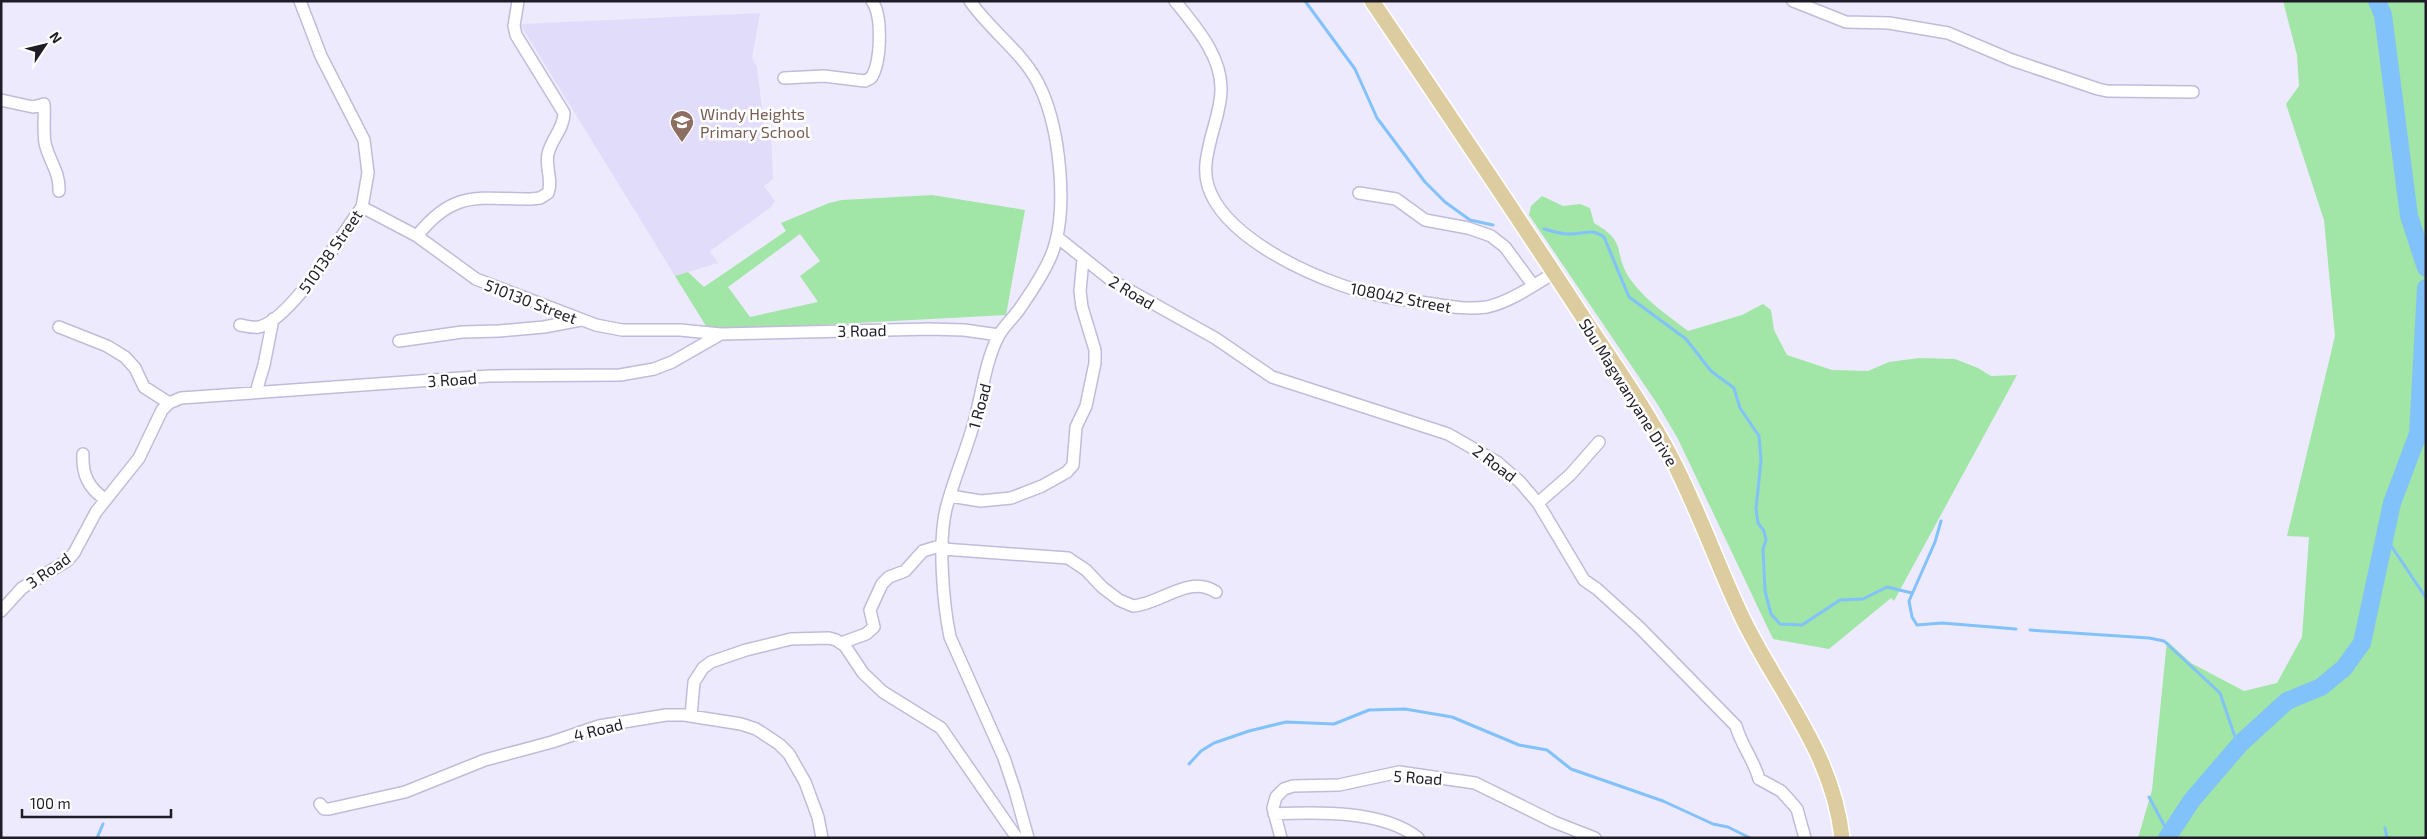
<svg xmlns="http://www.w3.org/2000/svg" width="2427" height="839" font-family="'Exo 2',sans-serif">
  <style>
    .built { fill: #e2dcfb }
    .green { fill: #a1e5a7; fill-rule: evenodd }
    .lines { fill: none; stroke-linecap: round; stroke-linejoin: round }
    .stream { stroke: #82c2fa; stroke-width: 3 }
    .river { stroke: #82c2fa; stroke-width: 18 }
    .minor-casing { stroke: #c1bbd9; stroke-width: 14 }
    .major-casing { stroke: #fff; stroke-width: 18 }
    .minor { stroke: #fff; stroke-width: 11 }
    .major { stroke: #dccc9f; stroke-width: 15 }
    .labels { text-anchor: middle; dominant-baseline: central; stroke-width: 5; stroke-linejoin: round; paint-order: stroke }
    .education-label { font-size: 16px; fill: #785e54; stroke: #fff; text-anchor: start }
    .street-label { font-size: 16px; fill: #1f1c27; stroke: #fff }
  </style>
  <rect width="100%" height="100%" fill="#eeeafe"/>
  <path class="built" d="M760 13 752 58 757 67 764 124 771 133 773 179 764 186 775 201 770 208 710 251 718 263 675 276 520 24Z"/>
  <path class="green" d="M2283 1H2426V838H2138L2152 790 2167 641 2191 663 2244 691 2277 683 2302 637 2309 537 2287 536 2335 336 2324 220 2286 104 2299 86 2297 55Z
    M932 195 1025 210 1006 315 722 330 706 326 675 276 688 272 704 287 786 231 781 223 829 203 842 200ZM800 234 820 261 800 276 818 302 750 317 728 287Z
    M1542 196 1563 206 1580 204 1590 208 1594 223C1629 243 1612 252 1630 279 1645 300 1667 315 1688 331L1742 315 1763 304 1771 310 1774 330 1787 355 1832 370 1868 371 1889 362 1919 358 1955 359 1978 368 1991 376 2017 375 1894 601 1891 598 1829 649 1773 639 1678 439 1658 405 1529 215 1531 206Z"/>
  <g class="lines">
    <path class="stream" d="M1305 1 1355 69 1377 118 1425 182 1445 202 1470 220 1493 225
      M1544 229C1552 231 1561 234 1568 234 1583 235 1590 227 1604 237L1629 297 1686 339 1711 371 1734 388 1740 408 1759 436 1761 460 1756 509 1758 523 1764 531 1766 540 1763 549 1765 591 1771 614 1780 624 1802 625 1840 600 1863 599 1887 587 1912 593
      M1941 521 1935 542 1909 601 1912 617 1917 625 1942 623 2016 629
      M2384 535 2426 598
      M2030 630 2149 638 2164 641 2220 693 2235 737 2241 743
      M1189 764 1201 751 1214 743 1249 731 1286 722 1334 724 1369 710 1405 709 1452 717 1519 745 1547 750 1571 769 1663 801 1713 824 1728 827 1750 838
      M2149 797 2170 836
      M2385 828 2387 838
      M97 838 103 824"/>
    <path class="river" d="M2377 1 2383 15 2409 216 2426 268
      M2167 838 2192 800 2241 743 2287 701 2321 687 2344 668 2362 643 2392 503 2418 434 2426 288"/>
    <g class="minor-casing">
      <path id="minor" d="M970 1C992 33 1025 53 1041 89 1060 131 1069 213 1051 256 1043 275 1030 294 1018 311 1012 319 1004 326 999 335 986 359 982 392 975 419 967 449 954 478 946 509 938 542 943 603 950 637L1004 758 1015 791 1028 838
        M1175 1C1195 26 1222 56 1221 90 1221 106 1215 122 1211 138 1207 154 1203 170 1208 186 1223 234 1298 270 1341 285 1369 295 1398 299 1427 303 1447 306 1466 310 1487 307 1510 302 1534 285 1554 273
        M1793 1 1846 22 1889 23 1948 33 2012 60 2098 89 2107 91 2193 92
        M784 78 824 76 865 81 871 78C881 63 883 16 872 1
        M1 100 33 107 44 104C45 117 43 130 45 143 49 161 60 172 59 191
        M1359 193 1396 199 1425 220 1468 228 1491 236 1505 247 1533 285
        M362 207 417 236 476 279 596 325 622 330H680L721 334
        M417 236C454 189 479 199 531 199L540 198 548 193C553 180 545 167 548 154 551 139 564 129 564 113L516 35 514 26 518 1
        M1057 237 1111 280 1215 338 1272 377 1448 434 1497 462 1520 482 1538 503 1584 580 1597 589 1640 628 1736 726C1741 745 1754 760 1759 779L1781 791 1791 802 1797 809 1805 838
        M240 325C246 326 252 328 259 327 292 319 341 235 362 207L368 173 364 140 321 56 300 1
        M59 327 107 346 125 357 135 368 144 387 169 403
        M399 341 462 332 499 331 544 327 581 320
        M256 392 264 365 273 319
        M83 454C82 474 88 488 105 499
        M950 496 981 501 1011 498 1042 486 1067 472 1073 465 1076 427 1086 406 1095 363V350L1082 307 1080 291 1083 259
        M1538 503 1570 475 1599 442
        M943 549 1068 558 1086 570 1102 587 1119 600 1133 606C1161 604 1189 574 1216 592
        M1 611 22 588 67 561 74 553 96 512 139 458 162 410 169 403 181 398 489 376 620 375 654 369 672 362 721 334 930 329 964 330 999 335
        M841 643 866 634 874 627 870 610 882 584 889 577 905 571 923 551 943 545
        M691 716 694 682 703 668 711 662 746 650 791 639 829 638 836 640 845 646 863 673 883 692 941 728 1017 838
        M320 804 324 809H329L405 792 485 760 552 742 599 726 666 715H684L741 724 756 729 779 744 789 754 805 782 818 817 822 838
        M1274 814C1318 812 1383 810 1418 838
        M1281 838 1273 808 1276 797 1284 789 1293 786 1339 785 1399 772 1475 783 1554 822 1595 838"/>
    </g>
    <g class="major-casing">
      <path id="major" d="M1372 1C1441 103 1510 205 1577 308 1609 357 1645 407 1672 459 1699 511 1718 567 1743 619 1779 693 1833 753 1842 838"/>
    </g>
    <use href="#minor" class="minor"/>
    <use href="#major" class="major"/>
  </g>
  <defs>
    <g id="school-pin" transform="scale(1.25)"><path d="M0 17L-7.5 6A9.5 9.5 0 1 1 7.5 6Z" fill="#8d6e63" stroke="#fff"/><path d="M0-5L7-2L0 1L-7-2ZM-4 1L0 2.5L4 1V4Q0 6-4 4Z" fill="#fff"/></g>
  </defs>
  <g fill-rule="evenodd">
    <use href="#school-pin" x="682" y="122"/>
  </g>
  <g class="labels">
    <g class="education-label">
      <text x="700" y="113">Windy Heights<tspan x="700" dy="18">Primary School</tspan></text>
    </g>
    <g class="street-label">
      <text transform="translate(330 251) rotate(-55)">510138 Street</text>
      <text transform="translate(1132 292) rotate(31)">2 Road</text>
      <text transform="translate(1401 297) rotate(11)">108042 Street</text>
      <text transform="translate(531 301) rotate(21)">510130 Street</text>
      <text transform="translate(862 330) rotate(-1)">3 Road</text>
      <text transform="translate(452 379) rotate(-4)">3 Road</text>
      <text transform="translate(1629 392) rotate(58)">Sbu Magwanyane Drive</text>
      <text transform="translate(979 406) rotate(-75)">1 Road</text>
      <text transform="translate(1495 463) rotate(37)">2 Road</text>
      <text transform="translate(48 570) rotate(-35)">3 Road</text>
      <text transform="translate(598 729) rotate(-14)">4 Road</text>
      <text transform="translate(1418 777) rotate(4)">5 Road</text>
    </g>
  </g>
  <rect width="2427" height="839" fill="none" stroke="#1f1c27" stroke-width="5"/>
  <g transform="translate(45 45) rotate(55)" stroke="#ffffff" stroke-width="4" paint-order="stroke">
  <path d="M0-4L9 19L0 12L-9 19Z" fill="#1f1c27"/>
  <text y="-8" font-size="14" font-weight="bold" text-anchor="middle" fill="#1f1c27">N</text>
  </g>
  <path d="M22 809v8h149v-8" fill="none" stroke="#1f1c27" stroke-width="2.5"/>
  <text x="30" y="809" font-size="15" fill="#1f1c27" stroke="#ffffff" stroke-width="4" paint-order="stroke">100 m</text>
</svg>
